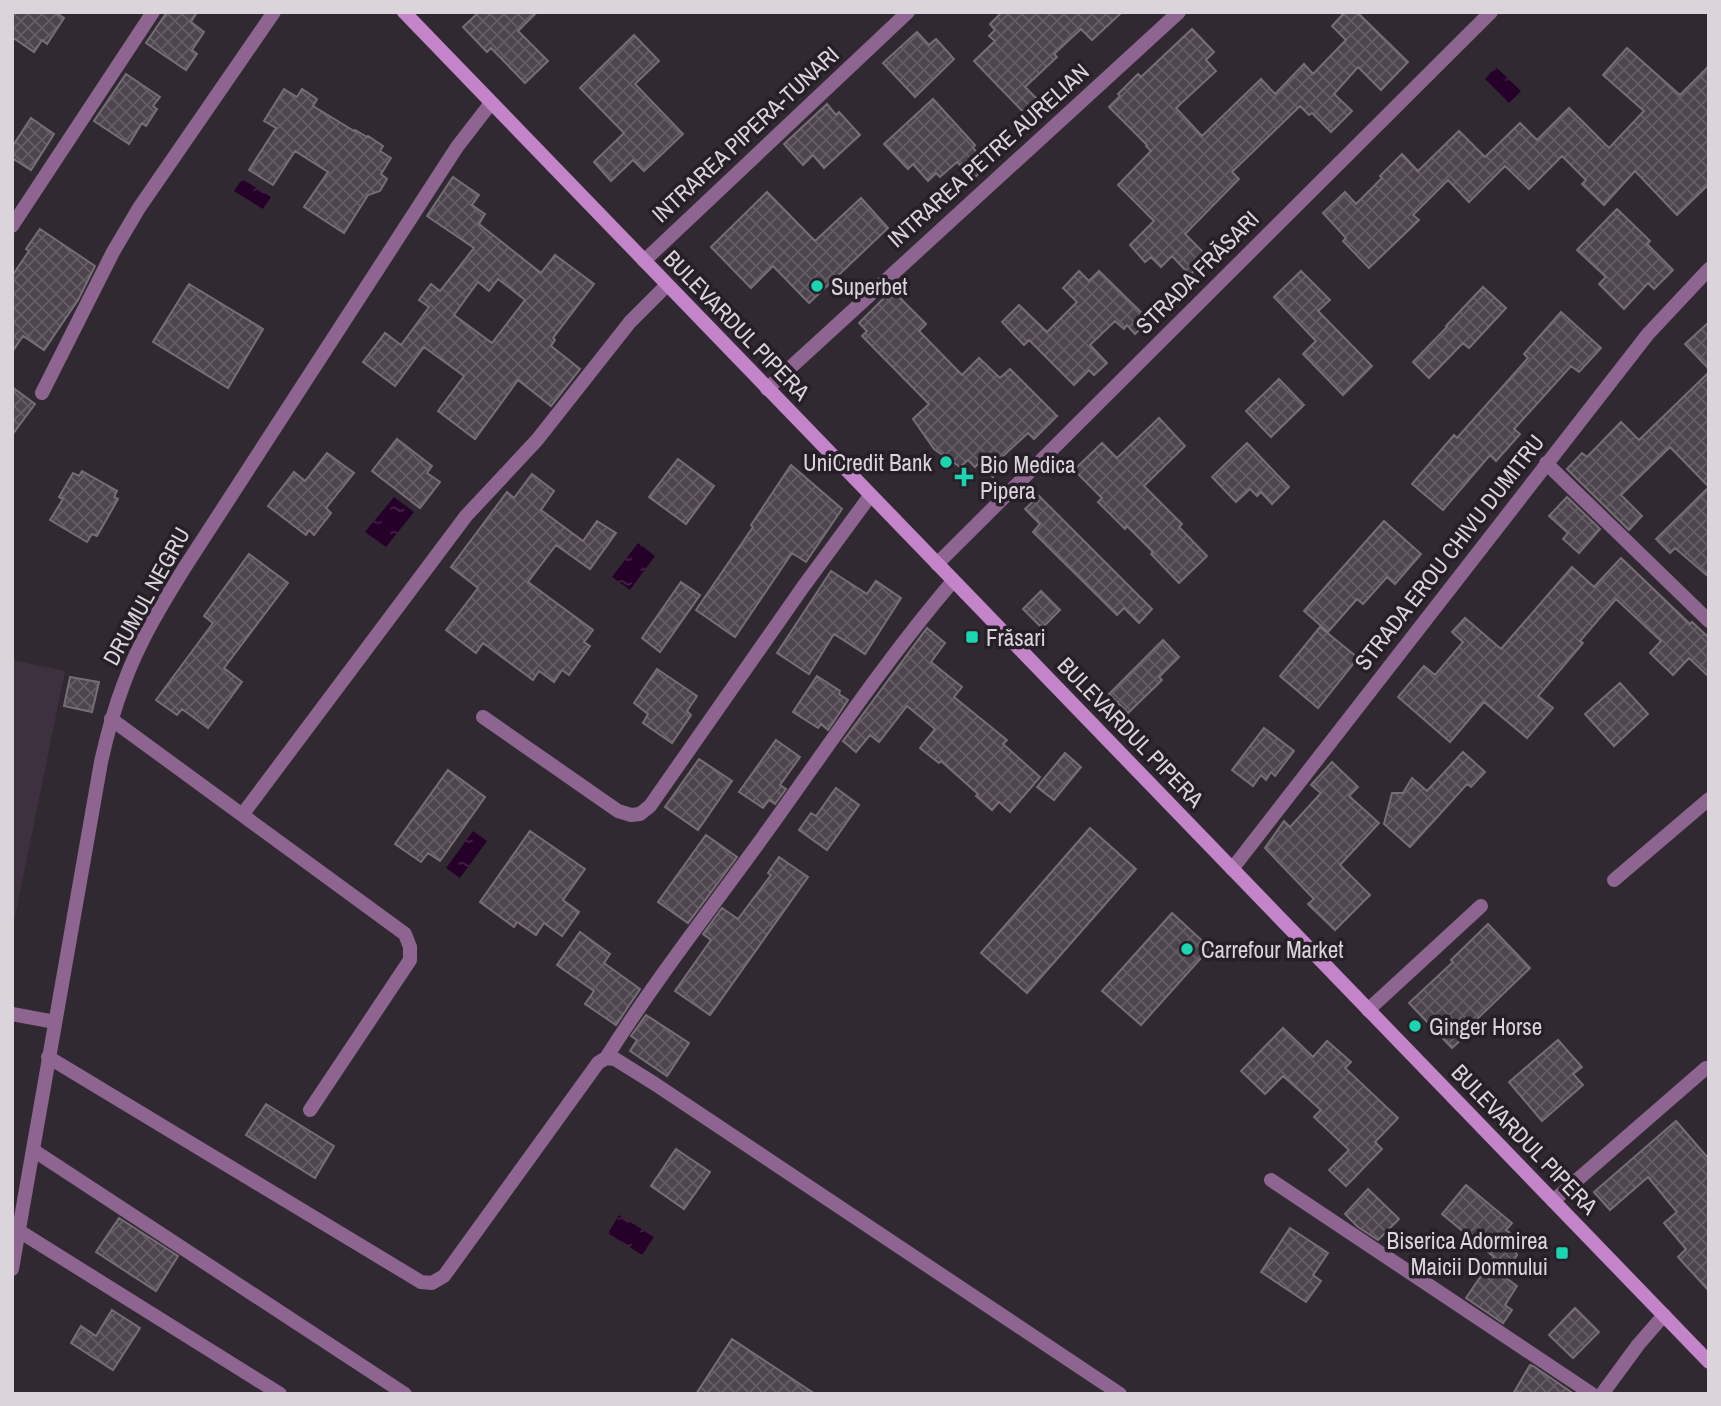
<svg xmlns="http://www.w3.org/2000/svg" width="1721" height="1406" font-family="'Archivo Narrow',sans-serif">
  <style>
    .built { fill: #3e313f }
    .water { fill: url(#water-ripples) }
    .building { fill: url(#building-cross-hatch); stroke: #776d77; stroke-width: 2; fill-rule: evenodd }
    .lines { fill: none; stroke-linecap: round; stroke-linejoin: round }
    .minor { stroke: #8d6590; stroke-width: 14 }
    .secondary { stroke: #c484c9; stroke-width: 14 }
    .poi-dot { fill: #1bd5b1; stroke: #271f28; stroke-width: 2.5 }
    .labels { text-anchor: middle; dominant-baseline: central; stroke-width: 7; stroke-linejoin: round; paint-order: stroke }
    .street-label { font-size: 23px; fill: #dbd5db; stroke: #271f28 }
    .poi-label { font-size: 23px; fill: #dbd5db; stroke: #271f28; text-anchor: start }
  </style>
  <defs>
    <pattern id="water-ripples" width="26" height="14" patternUnits="userSpaceOnUse" patternTransform="scale(1.75)"><rect width="26" height="14" fill="#250029"/><path d="M2 4q2-2 4 0t4 0M15 11q2-2 4 0t4 0" fill="none" stroke="#442447"/></pattern>
    <pattern id="building-cross-hatch" width="8" height="8" patternUnits="userSpaceOnUse" patternTransform="scale(1.75)"><rect width="8" height="8" fill="#4d444d"/><path d="M0 0l8 8M0 8l8-8" fill="none" stroke="#665e66"/></pattern>
  </defs>
  <rect width="100%" height="100%" fill="#312932"/>
  <path class="built" d="M12 660 65 671 12 931Z"/>
  <path class="water" d="M1496 67 1521 91 1509 103 1485 79Z
    M242 179 271 197 263 209 234 191Z
    M394 497 414 512 386 547 365 532Z
    M638 543 655 556 630 590 612 577Z
    M473 831 487 841 460 878 446 868Z
    M619 1215 654 1237 642 1255 608 1233Z"/>
  <path class="building" d="M12 12H55L64 18 47 44 42 40 34 52 12 37Z
    M167 12H197L191 22 204 32 192 50 197 54 186 70 146 43Z
    M479 12H537L518 31 548 61 525 83 491 48 487 52 463 27Z
    M1002 12H1122L1092 40 1081 29 1054 54 1057 57 1025 87 1044 106 1030 119 974 61 995 41 989 36 995 30 990 24Z
    M1345 12H1357L1408 62 1381 90 1358 67 1334 94 1352 111 1331 132 1312 113 1309 115 1300 106 1232 172 1239 179 1185 234 1208 257 1190 275 1172 256 1161 267 1151 257 1145 262 1130 245 1154 221 1118 185 1151 151 1146 146 1147 145 1109 107 1120 96 1118 94 1138 74 1141 77 1192 29 1214 52 1206 60 1216 71 1176 108 1202 136 1261 79 1275 94 1304 64 1313 74 1346 40 1332 26Z
    M917 32 929 45 936 39 954 59 915 97 883 63Z
    M634 35 659 61 635 84 683 134 644 171 633 160 611 181 594 162 624 133 580 88Z
    M1627 48 1680 95 1709 66V184L1677 215 1635 171 1604 205 1582 184 1586 180 1562 156 1529 189 1505 166 1469 202 1448 180 1413 215 1419 220 1369 268 1343 241 1346 238 1323 213 1345 192 1356 204 1382 178 1380 176 1402 154 1418 171 1459 131 1485 157 1520 123 1537 140 1569 108 1609 148 1644 111 1603 75Z
    M126 74 160 97 153 106 157 109 146 126 142 123 129 144 94 121Z
    M284 89 297 97 302 89 317 99 313 106 354 131 355 130 367 137 368 136 383 146 380 151 391 158 381 174 387 179 380 191 368 195 344 233 304 207 328 172 295 151 273 185 249 170 276 128 264 121Z
    M933 99 975 145 973 148 988 165 973 179 957 162 940 177 936 173 928 181 913 164 908 169 884 144Z
    M827 104 836 115 839 112 860 135 824 168 813 155 803 165 784 144Z
    M31 118 54 134 31 170 12 158V147Z
    M453 177 479 195 472 205 485 214 479 224 541 273 555 255 594 284 553 338 555 340 551 346 580 369 551 406 518 380 475 439 438 411 464 376 424 347 395 386 363 362 385 333 401 345 429 307 419 300 431 284 440 291 474 248 427 216ZM498 279 525 300 492 343 454 315 478 282 489 291Z
    M767 192 815 241 861 198 888 228 809 303 773 266 751 288 711 247Z
    M1617 209 1650 241 1647 244 1673 270 1654 289 1648 283 1624 309 1599 284 1606 277 1577 250Z
    M40 229 95 266 78 300 44 350 23 336 12 352V276L29 251 26 249Z
    M1079 271 1089 281 1099 271 1149 320 1135 334 1127 325 1124 329 1115 321 1090 345 1107 363 1094 375 1089 370 1074 385 1029 340 1024 345 1002 322 1019 305 1047 332 1077 302 1063 288Z
    M1301 271 1330 300 1318 311 1372 366 1343 395 1303 354 1316 341 1274 297Z
    M189 284 263 329 228 388 153 342Z
    M1483 287 1506 308 1469 348 1463 343 1429 378 1413 362 1447 327 1446 326Z
    M892 290 926 324 919 331 962 375 979 358 1000 378 1010 369 1057 416 1034 439 1028 433 1003 456 993 477 979 463 975 467 968 460 960 467 934 449 913 419 929 404 862 336 867 331 859 323Z
    M1561 312 1601 348 1579 372 1571 366 1514 429 1520 434 1496 461 1490 455 1443 510 1412 484 1454 435 1457 438 1528 358 1524 354Z
    M1709 322V369L1685 344Z
    M1709 372V487L1670 447 1621 495 1642 516 1629 530 1567 469 1582 453 1587 457 1621 422 1639 440Z
    M1279 379 1304 405 1271 437 1246 411Z
    M12 387 35 404 12 435Z
    M1159 418 1185 446 1144 486 1182 524 1179 527 1207 556 1179 583 1151 554 1153 552 1127 526 1125 529 1098 502 1102 498 1074 470 1102 443 1117 458Z
    M397 439 432 466 427 473 440 482 420 508 372 471Z
    M1247 443 1289 487 1272 504 1261 492 1257 496 1250 489 1236 502 1212 477Z
    M327 453 354 473 326 508 331 513 314 535 309 530 306 535 268 506 294 472 305 481Z
    M678 459 714 486 686 524 649 497Z
    M791 465 842 509 806 562 792 553 735 637 696 610 753 527 751 525Z
    M82 471 117 491 114 497 118 499 97 536 92 534 87 542 50 520 63 499 59 497 73 473 79 476Z
    M532 474 554 491 541 510 583 541 597 521 616 533 590 569 556 545 528 582 593 630 584 642 590 646 569 675 562 670 554 682 539 671 533 680 483 643 476 653 446 630 478 588 451 567 507 492 514 498Z
    M1709 487V577L1675 548 1670 553 1656 539Z
    M1039 496 1152 609 1139 623 1124 608 1117 615 1033 532 1040 524 1025 509Z
    M1567 497 1600 529 1579 553 1563 539 1568 533 1549 516Z
    M1384 521 1421 554 1395 584 1387 577 1363 604 1357 599 1328 632 1304 611Z
    M249 554 288 583 224 668 242 682 208 728 182 709 177 715 156 700 213 623 204 616Z
    M1621 558 1690 624 1692 622 1709 638V677L1689 658 1673 675 1650 653 1661 641 1616 599 1580 641 1583 643 1538 696 1553 708 1527 738 1484 702 1450 742 1398 697 1424 666 1435 675 1463 642 1452 632 1465 618 1501 649 1572 567 1594 587Z
    M831 571 867 594 876 581 901 598 865 654 834 634 809 674 777 653Z
    M681 582 700 595 660 652 642 638Z
    M1041 591 1060 610 1042 628 1023 609Z
    M1320 627 1358 658 1318 708 1280 676Z
    M927 628 945 643 931 662 962 687 954 697 1007 740 1003 744 1040 777 1010 812 999 802 992 810 976 796 978 794 941 761 939 763 920 748 935 729 907 706 879 742 870 735 856 752 843 741Z
    M1163 640 1179 657 1159 677 1162 680 1128 713 1109 694Z
    M657 669 697 696 687 711 691 715 672 743 643 723 648 714 634 703Z
    M817 676 840 691 839 694 848 700 828 730 821 724 818 728 793 712Z
    M70 677 99 682 92 712 64 706Z
    M1620 683 1648 714 1614 746 1585 714Z
    M1264 728 1294 751 1275 776 1271 772 1266 780 1261 775 1253 786 1232 770Z
    M776 740 800 757 780 785 786 789 775 804 769 800 763 808 739 792Z
    M1463 752 1485 772 1471 787 1467 784 1410 847 1384 824 1392 793H1403L1412 778 1427 791Z
    M1065 753 1081 767 1054 800 1037 787Z
    M699 759 732 781 698 830 665 807Z
    M1332 762 1358 787 1349 796 1379 823 1340 865 1370 895 1335 930 1308 904 1314 899 1265 848 1284 821 1290 827 1321 793 1311 785Z
    M448 770 485 797 440 861 428 853 421 862 395 844Z
    M836 788 859 805 827 850 799 830 811 813 816 816Z
    M1090 828 1136 869 1027 993 981 953Z
    M530 831 585 869 563 900 579 912 562 936 544 923 536 935 517 922 514 927 480 902Z
    M706 835 737 857 688 923 658 902Z
    M779 857 808 877 710 1015 675 991 711 940 703 934 722 908 738 919 771 875 768 873Z
    M1172 913 1210 948 1141 1025 1102 991Z
    M1488 924 1530 968 1475 1021 1478 1024 1452 1048 1409 1003 1453 962 1451 960Z
    M580 932 610 954 604 963 640 989 616 1025 585 1004 594 991 557 965Z
    M646 1015 689 1043 667 1076 630 1051 637 1040 631 1036Z
    M1283 1028 1313 1057 1327 1041 1351 1062 1345 1068 1398 1118 1375 1142 1382 1149 1346 1186 1329 1170 1349 1150 1314 1117 1321 1110 1283 1076 1265 1094 1241 1071Z
    M1558 1040 1582 1067 1573 1074 1583 1085 1542 1121 1509 1082Z
    M266 1104 334 1146 315 1178 246 1135Z
    M1676 1121 1709 1159V1291L1678 1257 1686 1249 1664 1223 1677 1212 1648 1177 1610 1210 1594 1192Z
    M676 1149 710 1172 684 1209 651 1186Z
    M1466 1185 1512 1223 1506 1230 1523 1242 1516 1253 1517 1255 1503 1276 1517 1286 1505 1305 1512 1310 1503 1323 1466 1298 1494 1257 1442 1214Z
    M1368 1189 1399 1219 1378 1240 1358 1227 1345 1214Z
    M119 1218 178 1256 156 1291 96 1252Z
    M1290 1228 1328 1253 1313 1275 1321 1281 1306 1302 1261 1272Z
    M1575 1308 1599 1332 1573 1358 1549 1335Z
    M112 1310 140 1328 113 1370 71 1343 81 1326 96 1336Z
    M732 1339 815 1394H696Z
    M1530 1365 1533 1366 1574 1394H1513Z"/>
  <g class="lines">
    <path class="minor" d="M12 226 153 12
      M644 261 908 12
      M767 389 1179 12
      M42 393 113 252 139 208 274 12
      M1546 463 1709 621
      M937 564 1491 12
      M483 717 618 811 631 815 640 814 650 806 803 587 870 496
      M111 719 405 934 410 947V960L310 1110
      M242 815 466 516 537 440 630 322 667 285
      M1232 869 1648 334 1709 269
      M1614 880 1709 799
      M1368 1010 1481 906
      M12 1014 55 1022
      M48 1057 421 1282 432 1283 444 1276 598 1063 606 1058C654 982 710 910 763 837 825 751 884 662 953 581
      M606 1058 615 1059 655 1084 1120 1394
      M33 1150 405 1394
      M1271 1180 1592 1394
      M1553 1201 1706 1068
      M19 1231 280 1394
      M12 1269 101 762C107 735 114 709 124 683 139 642 162 604 185 567L457 147 491 103
      M1602 1394 1638 1345 1664 1315"/>
    <path class="secondary" d="M404 12 1709 1362"/>
  </g>
  <g class="poi-dot">
    <circle cx="817" cy="286" r="7"/>
    <circle cx="946" cy="462" r="7"/>
    <path d="M960.5 466.5h7v7h7v7h-7v7h-7v-7h-7v-7h7z"/>
    <rect x="965" y="630" width="14" height="14" rx="3.5"/>
    <circle cx="1187" cy="949" r="7"/>
    <circle cx="1415" cy="1026" r="7"/>
    <rect x="1555" y="1246" width="14" height="14" rx="3.5"/>
  </g>
  <g class="labels">
    <g class="street-label">
      <text transform="translate(745 134) rotate(-43)">INTRAREA PIPERA-TUNARI</text>
      <text transform="translate(988 155) rotate(-42)">INTRAREA PETRE AURELIAN</text>
      <text transform="translate(1197 272) rotate(-45)">STRADA FRĂSARI</text>
      <text transform="translate(737 325) rotate(46)">BULEVARDUL PIPERA</text>
      <text transform="translate(1449 552) rotate(-52)">STRADA EROU CHIVU DUMITRU</text>
      <text transform="translate(146 596) rotate(-61)">DRUMUL NEGRU</text>
      <text transform="translate(1131 732) rotate(46)">BULEVARDUL PIPERA</text>
      <text transform="translate(1525 1139) rotate(46)">BULEVARDUL PIPERA</text>
    </g>
    <g class="poi-label">
      <text x="831" y="286">Superbet</text>
      <text x="932" y="462" text-anchor="end">UniCredit Bank</text>
      <text x="980" y="464">Bio Medica<tspan x="980" dy="26">Pipera</tspan></text>
      <text x="986" y="637">Frăsari</text>
      <text x="1201" y="949">Carrefour Market</text>
      <text x="1429" y="1026">Ginger Horse</text>
      <text x="1548" y="1240" text-anchor="end">Biserica Adormirea<tspan x="1548" dy="26">Maicii Domnului</tspan></text>
    </g>
  </g>
  <rect width="1721" height="1406" fill="none" stroke="#dbd5db" stroke-width="28"/>
</svg>
